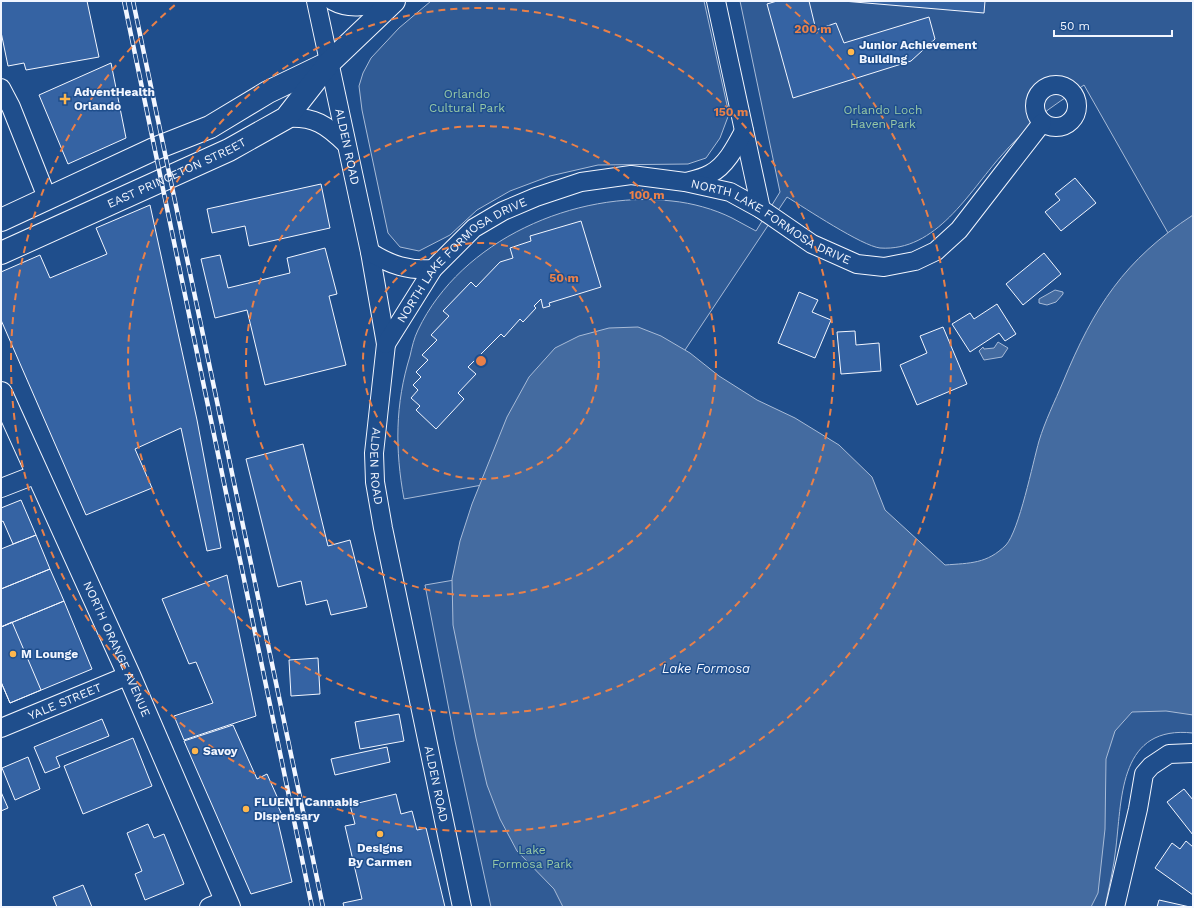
<svg xmlns="http://www.w3.org/2000/svg" width="1194" height="908" font-family="'Work Sans',sans-serif">
  <style>
    .green { fill: #305b95; stroke: #a8bbd7 }
    .water { fill: #446ba0; stroke: #a8bbd7 }
    .building { fill: #3563a3; stroke: #f2f6ff }
    .lines { fill: none; stroke-linecap: round; stroke-linejoin: round }
    .minor-casing { stroke: #f2f6ff; stroke-width: 20 }
    .major-casing { stroke: #f2f6ff; stroke-width: 24 }
    .minor { stroke: #1f4e8c; stroke-width: 18 }
    .major { stroke: #1f4e8c; stroke-width: 22 }
    .rail-casing { stroke: #f2f6ff; stroke-width: 4.5 }
    .rail { stroke: #1f4e8c; stroke-width: 3; stroke-dasharray: 9; stroke-linecap: butt }
    .ring { fill: none; stroke: #ea8049; stroke-width: 2; stroke-dasharray: 7 5 }
    .poi-dot { fill: #ffb74d; stroke: #1f4e8c; stroke-width: 1.5 }
    .labels { text-anchor: middle; dominant-baseline: central; stroke-width: 3; stroke-linejoin: round; paint-order: stroke }
    .poi-label { font-size: 12px; font-weight: bold; fill: #f2f6ff; stroke: #1f4e8c; text-anchor: start }
    .park-label { font-size: 12px; fill: #97c8a6; stroke: #1f4e8c }
    .street-label { font-size: 12px; fill: #f2f6ff; stroke: #1f4e8c }
    .water-label { font-size: 13px; font-style: italic; fill: #f2f6ff; stroke: #1f4e8c }
    .centre { fill: #ea8049; stroke: #1f4e8c; stroke-width: 2 }
    .ring-label { font-size: 12px; text-anchor: middle; font-weight: bold; fill: #ea8049; stroke: #1f4e8c; stroke-width: 3; stroke-linejoin: round; paint-order: stroke }
  </style>
  <rect width="100%" height="100%" fill="#1f4e8c"/>
  <path class="green" d="M431 1H704L729 114 720 138 706 158 688 164 598 165 550 176 510 191 477 210 450 235 419 251 400 247 388 233 362 110 359 86 363 73 371 58 399 28Z
    M740 1H1193V277L1084 85C1069 96 1051 106 1037 119 1025 131 1012 143 1001 156 969 192 936 252 880 248 862 246 805 208 787 197L671 371 510 480 404 499C395 450 395 404 410 356 412 347 414 338 418 330 461 240 575 190 672 201 692 203 714 209 732 218 740 222 748 227 756 231L780 192Z
    M495 573 617 907H491L455 741 425 585Z
    M1193 666V733C1120 725 1122 795 1116 847 1114 867 1109 887 1105 907H1040L1064 737Z"/>
  <path class="water" d="M1193 215V715L1166 711 1132 712 1115 731 1106 759 1105 829 1098 893 1091 907H563L554 889 517 851 500 819 487 785 476 738 453 625 452 579 460 541 472 504 507 417 529 377 555 348 579 336 609 328 638 327 661 336 690 353 719 376 757 400 795 418 839 445 872 477 885 510 945 565C970 563 987 564 1006 545 1019 531 1033 462 1039 441 1045 421 1055 401 1063 382 1094 307 1124 260 1193 215Z
    M1055 290 1063 292V294L1056 302 1047 305 1039 303V299Z
    M998 342 1008 348 1002 357 984 360 979 351 983 347 984 349 994 348Z"/>
  <path class="building" d="M1 1H87L99 57 26 70 24 63 8 66 1 32Z
    M777 1H809L816 30 836 23 844 43 929 17 935 39 911 61 793 98 767 4Z
    M843 1H985L984 13Z
    M111 63 126 138 68 164 39 95Z
    M1075 178 1096 203 1061 231 1045 212 1060 200 1055 194Z
    M321 184 330 228 249 246 245 226 212 233 207 209Z
    M150 205 197 420 221 548 207 551 181 428 135 449 152 488 86 515 1 320V272L40 255 50 278 107 254 96 228Z
    M581 221 601 287 549 303 550 306 543 308 541 299 534 306 536 308 523 322 520 319 504 337 501 334 468 367 476 374 458 393 464 399 436 429 416 410 420 406 411 398 418 390 413 385 421 377 416 372 428 360 422 355 437 340 431 335 449 316 443 311 471 282 476 287 500 262 513 258 510 248 531 241 530 236Z
    M325 248 337 294 329 296 346 365 265 385 247 310 215 318 201 259 220 255 228 288 290 273 287 258Z
    M1044 253 1061 274 1023 305 1006 284Z
    M799 292 818 300 812 312 831 320 815 358 778 343Z
    M997 304 1016 334 1005 341 999 333 970 352 952 324 970 313 974 319Z
    M943 327 967 384 917 405 900 365 927 353 920 336Z
    M855 331 856 345 879 343 881 371 841 374 837 332Z
    M303 444 328 546 350 540 367 607 331 615 327 600 306 605 301 581 278 587 246 459Z
    M21 500 36 535 13 544 3 521 1 522V508Z
    M36 535 50 569 1 589V549Z
    M50 569 64 601 1 627V589Z
    M227 575 256 716 184 740 174 716 213 703 196 662 189 664 162 599Z
    M64 601 92 669 10 703 1 682V627Z
    M12 622 41 690 10 703 1 682V627Z
    M318 658 320 694 291 696 289 660Z
    M399 714 404 741 360 749 355 722Z
    M102 719 109 736 56 757 60 767 45 773 34 747Z
    M233 725 257 779 267 774 279 801 276 802 282 815 277 818 292 882 251 894 184 741Z
    M133 738 152 786 83 814 64 766Z
    M387 747 390 762 335 775 331 759Z
    M28 757 40 789 15 800 2 768Z
    M1184 789 1193 800V835L1167 802Z
    M1 792 8 808 1 811Z
    M396 794 401 814 412 811 417 830 426 828 445 907H344L343 903 362 899 345 826 355 824 350 805Z
    M148 824 154 838 164 834 184 884 145 900 135 874 142 871 127 833Z
    M1186 841 1193 847V895L1155 868 1172 843 1180 849Z
    M83 885 92 907H57L53 897Z
    M1159 900 1190 907H1157Z"/>
  <g class="lines">
    <g class="minor-casing">
      <g id="minor">
        <path id="s1" d="M316 1 370 252 386 344 374 453 375 482 383 528 462 907"/>
        <path d="M333 1C351 11 370 5 389 1"/>
        <path d="M716 1 761 209"/>
        <circle cx="1056" cy="106" r="21"/>
        <path d="M1 88 11 107 48 200"/>
        <path d="M286 118C314 116 327 125 346 144"/>
        <path d="M686 182C694 180 703 178 710 174 726 166 736 146 744 131"/>
        <path d="M370 252C390 265 409 271 433 269"/>
        <path id="s2" d="M386 344 433 269 474 228 503 211 536 197 581 182 631 175 685 182 730 192 761 209 812 244 857 264 884 267 915 261 936 251 959 230 1042 123"/>
        <path d="M1 488 37 474"/>
        <path id="s3" d="M1 728 129 675"/>
        <path d="M209 907 226 900"/>
        <path d="M1115 907 1138 809 1144 774 1151 766 1169 754 1193 753"/>
      </g>
    </g>
    <g class="major-casing">
      <g id="major">
        <path d="M1 220 154 149 210 127 268 92 324 65"/>
        <path id="s4" d="M1 253 229 150 286 118 329 63 394 1"/>
        <path id="s5" d="M1 393 129 675 229 907"/>
      </g>
    </g>
    <use href="#minor" class="minor"/>
    <use href="#major" class="major"/>
    <g class="rail-casing">
      <path id="rail" d="M124 1 312 907
        M133 1 323 907"/>
    </g>
    <use href="#rail" class="rail"/>
  </g>
  <g class="ring">
    <circle cx="481" cy="361" r="118"/>
    <circle cx="481" cy="361" r="235"/>
    <circle cx="481" cy="361" r="353"/>
    <path d="M786 4A470 470 0 1 1 176 4"/>
  </g>
  <g class="poi-dot">
    <circle cx="851" cy="52" r="4"/>
    <path d="M63 93h4v4h4v4h-4v4h-4v-4h-4v-4h4z"/>
    <circle cx="13" cy="654" r="4"/>
    <circle cx="195" cy="751" r="4"/>
    <circle cx="246" cy="809" r="4"/>
    <circle cx="380" cy="834" r="4"/>
  </g>
  <g class="labels">
    <g class="poi-label">
      <text x="859" y="45">Junior Achievement<tspan x="859" dy="14">Building</tspan></text>
      <text x="74" y="92">AdventHealth<tspan x="74" dy="14">Orlando</tspan></text>
      <text x="21" y="654">M Lounge</text>
      <text x="203" y="751">Savoy</text>
      <text x="254" y="802">FLUENT Cannabis<tspan x="254" dy="14">Dispensary</tspan></text>
      <text x="380" y="848" text-anchor="middle">Designs<tspan x="380" dy="14">By Carmen</tspan></text>
    </g>
    <g class="park-label">
      <text x="467" y="94">Orlando<tspan x="467" dy="14">Cultural Park</tspan></text>
      <text x="883" y="110">Orlando Loch<tspan x="883" dy="14">Haven Park</tspan></text>
      <text x="532" y="850">Lake<tspan x="532" dy="14">Formosa Park</tspan></text>
    </g>
    <g class="street-label">
      <text stroke="none"><textPath href="#s1" startOffset="149">ALDEN ROAD</textPath></text>
      <text stroke="none"><textPath href="#s4" startOffset="193">EAST PRINCETON STREET</textPath></text>
      <text stroke="none"><textPath href="#s2" startOffset="464">NORTH LAKE FORMOSA DRIVE</textPath></text>
      <text stroke="none"><textPath href="#s2" startOffset="116">NORTH LAKE FORMOSA DRIVE</textPath></text>
      <text stroke="none"><textPath href="#s1" startOffset="473">ALDEN ROAD</textPath></text>
      <text stroke="none"><textPath href="#s5" startOffset="281">NORTH ORANGE AVENUE</textPath></text>
      <text stroke="none"><textPath href="#s3" startOffset="69">YALE STREET</textPath></text>
      <text stroke="none"><textPath href="#s1" startOffset="797">ALDEN ROAD</textPath></text>
    </g>
    <g class="water-label">
      <text x="706" y="668">Lake Formosa</text>
    </g>
  </g>
  <circle cx="481" cy="361" r="6" class="centre"/>
  <g class="ring-label">
    <text x="813" y="33">200 m</text>
    <text x="731" y="116">150 m</text>
    <text x="647" y="199">100 m</text>
    <text x="564" y="282">50 m</text>
  </g>
  <rect width="1194" height="908" fill="none" stroke="#f2f6ff" stroke-width="4"/>
  <path d="M1054 30v6h118v-6" fill="none" stroke="#f2f6ff" stroke-width="2"/>
  <text x="1060" y="30" font-size="12" fill="#f2f6ff" stroke="#1f4e8c" stroke-width="3" paint-order="stroke">50 m</text>
</svg>
